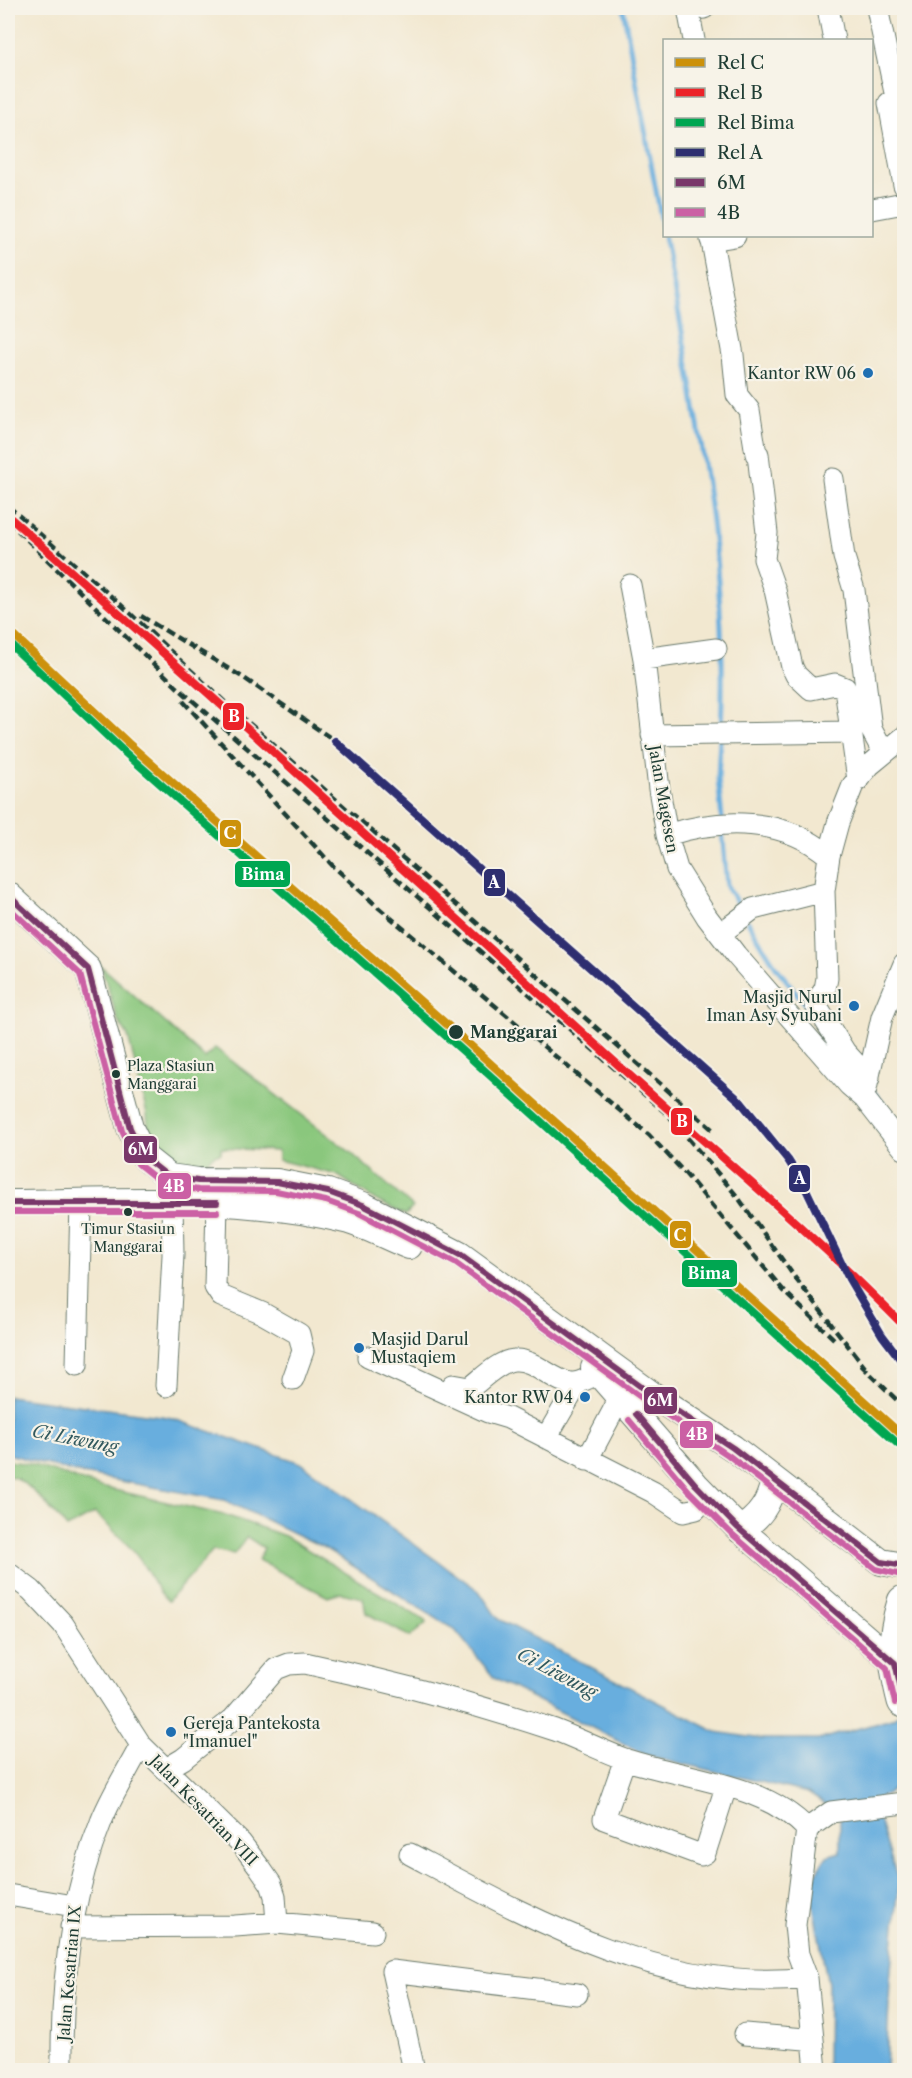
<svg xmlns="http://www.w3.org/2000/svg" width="912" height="2078" font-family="'Libre Caslon Text',serif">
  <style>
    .green { fill: #8ac77d; stroke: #548258; stroke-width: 1.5 }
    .water { fill: #68aede; stroke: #447689; stroke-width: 1.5 }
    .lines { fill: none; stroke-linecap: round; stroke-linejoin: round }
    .stream { stroke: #68aede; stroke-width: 5 }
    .minor-casing { stroke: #69796b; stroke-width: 23 }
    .tertiary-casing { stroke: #69796b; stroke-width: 28 }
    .primary-casing { stroke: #69796b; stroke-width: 35 }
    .minor { stroke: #fff; stroke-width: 21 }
    .tertiary { stroke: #fff; stroke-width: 26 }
    .primary { stroke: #fff; stroke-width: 33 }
    .rail { stroke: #1f3d34; stroke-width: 4.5; stroke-dasharray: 9 4.5; stroke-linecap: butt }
    .bus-1-casing { stroke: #f7f3e8; stroke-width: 10 }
    .bus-2-casing { stroke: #f7f3e8; stroke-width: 10 }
    .bus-1 { stroke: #79376a; stroke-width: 6 }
    .bus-2 { stroke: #cb60a4; stroke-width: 6 }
    .rail-1-casing { stroke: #f7f3e8; stroke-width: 12 }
    .rail-2-casing { stroke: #f7f3e8; stroke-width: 12 }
    .rail-3-casing { stroke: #f7f3e8; stroke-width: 12 }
    .rail-4-casing { stroke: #f7f3e8; stroke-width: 12 }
    .rail-1 { stroke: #cc910a; stroke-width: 8 }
    .rail-2 { stroke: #ec2329; stroke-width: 8 }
    .rail-3 { stroke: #00a651; stroke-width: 8 }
    .rail-4 { stroke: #2e2f70; stroke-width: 8 }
    .poi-dot { fill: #1f6fb2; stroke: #f7f3e8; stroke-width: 2 }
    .stop-dot { fill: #1f3d34; stroke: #f7f3e8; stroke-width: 2 }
    .labels { text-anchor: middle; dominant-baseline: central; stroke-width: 4.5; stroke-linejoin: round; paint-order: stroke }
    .bus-label { font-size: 14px; fill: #1f3d34; stroke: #f7f3e8; text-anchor: start }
    .poi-label { font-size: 16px; fill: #1f3d34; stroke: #f7f3e8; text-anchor: end }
    .street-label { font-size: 16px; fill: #1f3d34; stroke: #f7f3e8 }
    .stop-label { font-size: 16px; font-weight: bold; fill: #1f3d34; stroke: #f7f3e8; text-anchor: start }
    .water-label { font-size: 18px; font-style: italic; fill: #31595e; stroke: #f7f3e8 }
    .line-badge { stroke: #f7f3e8; stroke-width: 2 }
    .badge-label { font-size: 16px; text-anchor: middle; font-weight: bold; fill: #fff }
  </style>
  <rect width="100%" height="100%" fill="#f7f3e8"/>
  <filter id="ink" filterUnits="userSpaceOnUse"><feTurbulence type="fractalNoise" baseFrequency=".0167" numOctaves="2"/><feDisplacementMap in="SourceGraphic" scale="12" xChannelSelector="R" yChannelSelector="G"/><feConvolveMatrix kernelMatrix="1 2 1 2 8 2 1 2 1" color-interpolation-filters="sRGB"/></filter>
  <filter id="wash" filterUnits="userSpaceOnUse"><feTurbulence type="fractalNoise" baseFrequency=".008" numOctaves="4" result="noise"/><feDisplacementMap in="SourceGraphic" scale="24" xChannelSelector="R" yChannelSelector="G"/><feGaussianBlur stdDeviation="1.35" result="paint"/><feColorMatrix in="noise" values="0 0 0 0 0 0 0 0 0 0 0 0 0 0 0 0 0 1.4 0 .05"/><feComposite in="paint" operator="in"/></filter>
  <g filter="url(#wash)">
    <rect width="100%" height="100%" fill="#f2e8d0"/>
    <path class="green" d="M101 966 205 1058 215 1048 350 1152 413 1207 406 1215 377 1201 337 1175 278 1160V1151L221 1148V1153L214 1155 199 1168 193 1169 167 1160 158 1150 148 1127 147 1114 128 1036 118 1021Z
      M8 1461 30 1464 101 1487 228 1516 285 1536 427 1622 410 1637 366 1613 363 1598 341 1593 328 1597 258 1560 264 1548 247 1537 234 1554 213 1550 168 1601C155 1589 153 1580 144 1566 131 1545 112 1530 95 1513L67 1528C55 1514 26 1477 8 1476Z"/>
    <path class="water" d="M8 1396 168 1417 301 1463 479 1591 498 1619 716 1732 762 1739H821L892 1719 904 1710V1783L873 1801 899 1883 890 1980 886 2070H827L828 1984 811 1895 812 1880 827 1856 840 1852V1814L808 1793 646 1755 495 1679 455 1630 323 1547 224 1500 82 1474 8 1454Z"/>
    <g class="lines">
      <path class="stream" d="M623 8C641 110 660 213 679 315 704 454 728 588 721 729
        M720 739 718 778 722 819
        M722 830 727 886 741 910
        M748 922 776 967 809 1009
        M872 1090 904 1132"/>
    </g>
  </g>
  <g filter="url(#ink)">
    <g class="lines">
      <g class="minor-casing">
        <path id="minor" d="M828 8 834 40
          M877 8 897 102
          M694 40 689 14 693 9 704 8
          M889 103 904 185
          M872 209 904 203
          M711 236 733 355 737 395 749 410 756 454H758L767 533 764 559 775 590 792 667 796 675 811 689 835 684 845 688 858 780
          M711 240 735 236
          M833 479 844 557 854 590 871 729 879 744 887 751
          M630 585 644 659 659 789 667 835 677 869 707 917 736 955 849 1085 864 1098 904 1149
          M644 659 716 649
          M652 735 851 732
          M667 835C720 818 784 817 829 856
          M720 934 753 909 824 891
          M869 1078 845 1052 815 1004 825 989 827 978 824 891 829 856 838 823 853 785 870 765 904 737
          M866 1089 882 1017 904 964
          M217 1203 215 1287 221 1296 262 1313 299 1334 303 1351 293 1379
          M368 1357 488 1412 508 1418 653 1492 683 1512 696 1509 706 1495
          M77 1365 81 1202
          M166 1386 173 1255 172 1202
          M449 1393 453 1385 470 1388C482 1379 499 1361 514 1360 535 1358 556 1385 574 1383 583 1382 592 1376 600 1372
          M546 1438 578 1383
          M587 1460 621 1396
          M8 1573 31 1590 63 1624 141 1745 241 1843 260 1868 271 1884 275 1896 277 1923
          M625 1759 604 1819 701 1855 705 1853 726 1787
          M166 1769 183 1759 233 1719 276 1669 289 1664 305 1663C389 1681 473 1703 555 1730 579 1739 602 1751 627 1760 685 1779 762 1782 807 1829
          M807 1829 795 1925 798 1954 807 1978 816 2070
          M807 1829 831 1812 904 1803
          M410 1854C530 1918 665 1995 807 1978
          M8 1895 74 1906
          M71 1927 235 1926 277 1923 373 1932
          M745 2034 805 2039
          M62 2070C61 1987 69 1900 101 1822 111 1796 128 1770 141 1745
          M414 2070 392 1971 577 1994"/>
      </g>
      <g class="tertiary-casing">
        <path id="tertiary" d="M8 895 88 969 130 1128 145 1158 169 1177 198 1181 277 1182 328 1192 363 1205 460 1255 651 1394 733 1448 881 1562 904 1566
          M8 1203C121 1202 238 1193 349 1221 369 1227 389 1238 409 1246
          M594 1368 696 1485 737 1527 895 1663
          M740 1530C760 1517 769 1504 774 1481"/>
      </g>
      <g class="primary-casing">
        <path id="primary" d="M904 1602C892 1641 894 1662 904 1701"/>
      </g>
      <use href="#minor" class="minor"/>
      <use href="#tertiary" class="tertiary"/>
      <use href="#primary" class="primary"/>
      <path class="rail" d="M8 506 120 604 226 703 713 1130
        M8 521 177 687 669 1116 737 1196 796 1279 867 1370
        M141 616 244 678 335 741
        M183 701 332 865 379 908 649 1135 683 1171 784 1291 835 1340
        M861 1365 904 1407"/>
      <g class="bus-1-casing">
        <path id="bus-1" d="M8 895 88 969 130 1128 145 1158 169 1177 198 1181 277 1182 328 1192 363 1205 460 1255 651 1394 733 1448 881 1562 904 1566
          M8 1203H217
          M636 1414 696 1485 737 1527 895 1663 904 1701"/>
      </g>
      <g class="bus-2-casing">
        <path id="bus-2" d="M8 907 80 974 122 1131 138 1164 163 1184 198 1190 276 1191 326 1201 359 1213 455 1263 646 1401 728 1455 876 1569 902 1575
          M8 1212H217
          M629 1420 689 1491 731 1533 887 1668 895 1703"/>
      </g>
      <use href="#bus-1" class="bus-1"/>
      <use href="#bus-2" class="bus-2"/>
      <g class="rail-1-casing">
        <path id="rail-1" d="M8 630 128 743 469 1044 904 1437"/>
      </g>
      <g class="rail-2-casing">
        <path id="rail-2" d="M8 516C206 689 400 867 595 1044 698 1138 806 1226 904 1326"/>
      </g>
      <g class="rail-3-casing">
        <path id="rail-3" d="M8 642 122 750 463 1051 898 1444"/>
      </g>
      <g class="rail-4-casing">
        <path id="rail-4" d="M335 741 740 1101 788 1160 805 1187 849 1279 882 1335 904 1364"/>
      </g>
      <use href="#rail-1" class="rail-1"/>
      <use href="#rail-2" class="rail-2"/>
      <use href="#rail-3" class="rail-3"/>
      <use href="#rail-4" class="rail-4"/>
    </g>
  </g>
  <g class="poi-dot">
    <circle cx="868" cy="373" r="6"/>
    <circle cx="854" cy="1006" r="6"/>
    <circle cx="359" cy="1348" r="6"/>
    <circle cx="585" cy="1397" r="6"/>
    <circle cx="171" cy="1732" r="6"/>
  </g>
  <g class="stop-dot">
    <circle cx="456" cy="1032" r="8"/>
    <circle cx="116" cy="1074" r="5"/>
    <circle cx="128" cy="1212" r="5"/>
  </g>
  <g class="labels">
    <g class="bus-label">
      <text x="127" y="1066">Plaza Stasiun<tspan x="127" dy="18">Manggarai</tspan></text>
      <text x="128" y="1229" text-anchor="middle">Timur Stasiun<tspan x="128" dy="18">Manggarai</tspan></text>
    </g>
    <g class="poi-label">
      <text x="856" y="373">Kantor RW 06</text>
      <text x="842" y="997">Masjid Nurul<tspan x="842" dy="18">Iman Asy Syubani</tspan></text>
      <text x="371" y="1339" text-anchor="start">Masjid Darul<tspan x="371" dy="18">Mustaqiem</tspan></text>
      <text x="573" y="1397">Kantor RW 04</text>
      <text x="183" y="1723" text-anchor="start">Gereja Pantekosta<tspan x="183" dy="18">"Imanuel"</tspan></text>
    </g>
    <g class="street-label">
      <text transform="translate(664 799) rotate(80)">Jalan Magesen</text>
      <text transform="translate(204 1810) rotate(46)">Jalan Kesatrian VIII</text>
      <text transform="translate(69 1973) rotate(-85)">Jalan Kesatrian IX</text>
    </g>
    <g class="stop-label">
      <text x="470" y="1032">Manggarai</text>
    </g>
    <g class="water-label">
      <text transform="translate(75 1439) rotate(11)">Ci Liwung</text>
      <text transform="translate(557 1673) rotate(28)">Ci Liwung</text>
    </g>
  </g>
  <g class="line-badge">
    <rect x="222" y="702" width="23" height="29" rx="6" fill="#ec2329"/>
    <rect x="219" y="819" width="23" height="29" rx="6" fill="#cc910a"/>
    <rect x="234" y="860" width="57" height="28" rx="6" fill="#00a651"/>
    <rect x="483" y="868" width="23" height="29" rx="6" fill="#2e2f70"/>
    <rect x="670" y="1107" width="23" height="29" rx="6" fill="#ec2329"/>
    <rect x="123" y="1135" width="35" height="29" rx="6" fill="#79376a"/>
    <rect x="788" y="1164" width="23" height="29" rx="6" fill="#2e2f70"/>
    <rect x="157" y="1172" width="35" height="28" rx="6" fill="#cb60a4"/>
    <rect x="669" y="1220" width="23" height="29" rx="6" fill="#cc910a"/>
    <rect x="681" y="1259" width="57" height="29" rx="6" fill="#00a651"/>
    <rect x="643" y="1386" width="35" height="29" rx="6" fill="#79376a"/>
    <rect x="679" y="1420" width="35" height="29" rx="6" fill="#cb60a4"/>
  </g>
  <g class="badge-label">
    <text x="234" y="722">B</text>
    <text x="230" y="839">C</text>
    <text x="263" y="880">Bima</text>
    <text x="494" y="888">A</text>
    <text x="682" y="1127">B</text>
    <text x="141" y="1155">6M</text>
    <text x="800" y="1184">A</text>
    <text x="174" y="1192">4B</text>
    <text x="680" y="1241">C</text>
    <text x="709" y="1279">Bima</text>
    <text x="660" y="1406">6M</text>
    <text x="697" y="1440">4B</text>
  </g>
  <rect width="912" height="2078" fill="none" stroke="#f7f3e8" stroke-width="30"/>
  <rect x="663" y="39" width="210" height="198" fill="#f7f3e8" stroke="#a1aaa0" stroke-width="1.5"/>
  <rect x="675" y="58" width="30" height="9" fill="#cc910a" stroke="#a1aaa0" stroke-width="1.5"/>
  <text x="717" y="69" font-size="18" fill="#1f3d34">Rel C</text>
  <rect x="675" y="88" width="30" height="9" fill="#ec2329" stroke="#a1aaa0" stroke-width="1.5"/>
  <text x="717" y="99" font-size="18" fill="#1f3d34">Rel B</text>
  <rect x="675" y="118" width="30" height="9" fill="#00a651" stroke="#a1aaa0" stroke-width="1.5"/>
  <text x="717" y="129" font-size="18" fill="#1f3d34">Rel Bima</text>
  <rect x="675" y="148" width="30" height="9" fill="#2e2f70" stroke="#a1aaa0" stroke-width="1.5"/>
  <text x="717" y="159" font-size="18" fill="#1f3d34">Rel A</text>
  <rect x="675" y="178" width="30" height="9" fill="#79376a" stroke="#a1aaa0" stroke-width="1.5"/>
  <text x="717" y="189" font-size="18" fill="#1f3d34">6M</text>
  <rect x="675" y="208" width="30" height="9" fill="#cb60a4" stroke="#a1aaa0" stroke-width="1.5"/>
  <text x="717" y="219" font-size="18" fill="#1f3d34">4B</text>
</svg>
